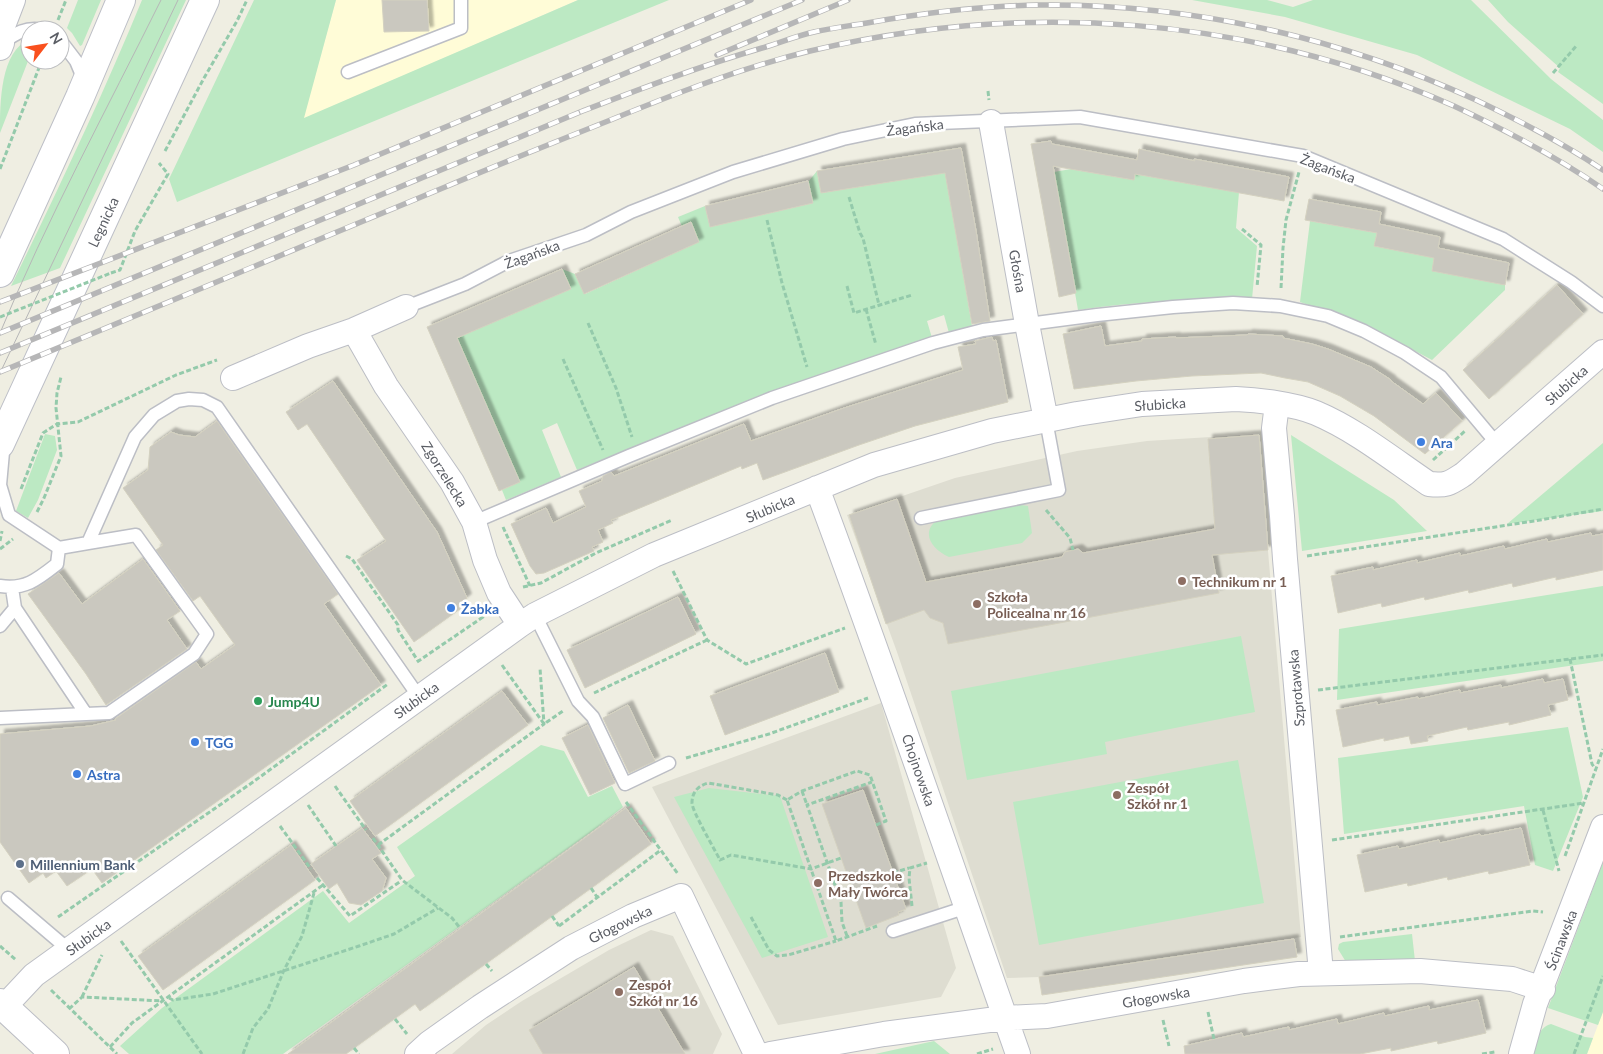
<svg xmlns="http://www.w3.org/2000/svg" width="1603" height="1054" font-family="Lato,sans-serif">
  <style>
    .commercial { fill: #fffcd7 }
    .education { fill: #deddd1 }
    .green { fill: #bce9c3 }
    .building { fill: #cac8bf; stroke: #d4d1c0; filter: url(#shadow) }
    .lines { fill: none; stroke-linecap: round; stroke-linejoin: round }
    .service-casing { stroke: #bcbec5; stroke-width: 15 }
    .minor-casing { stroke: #bcbec5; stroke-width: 26 }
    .tertiary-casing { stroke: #bcbec5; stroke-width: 30 }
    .secondary-casing { stroke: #bdbfc7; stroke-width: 30 }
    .path { stroke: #94caab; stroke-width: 3; stroke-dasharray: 5 2.5; stroke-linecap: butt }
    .service { stroke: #fff; stroke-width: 12 }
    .minor { stroke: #fff; stroke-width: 24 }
    .tertiary { stroke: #fff; stroke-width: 28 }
    .secondary { stroke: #fff; stroke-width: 28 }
    .tram { stroke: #b6b6b7; stroke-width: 1 }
    .rail-casing { stroke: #b6b6b7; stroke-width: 5.5 }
    .rail { stroke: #fff; stroke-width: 4; stroke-dasharray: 11; stroke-linecap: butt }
    .path-bridge { stroke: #94caab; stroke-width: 3; stroke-dasharray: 5 2.5; stroke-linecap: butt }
    .shop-dot { fill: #3f7fe0; stroke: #fff; stroke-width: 2 }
    .education-dot { fill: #8d6e63; stroke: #fff; stroke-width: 2 }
    .leisure-dot { fill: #2e9e5b; stroke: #fff; stroke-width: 2 }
    .service-dot { fill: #5c6f8a; stroke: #fff; stroke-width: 2 }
    .labels { text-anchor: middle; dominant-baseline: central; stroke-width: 5; stroke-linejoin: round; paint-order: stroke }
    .street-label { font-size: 14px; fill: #5a5d64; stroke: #fff }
    .shop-label { font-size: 14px; font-weight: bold; fill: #366cbe; stroke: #fff; text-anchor: start }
    .education-label { font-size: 14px; font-weight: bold; fill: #785e54; stroke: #fff; text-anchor: start }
    .leisure-label { font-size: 14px; font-weight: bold; fill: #27864d; stroke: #fff; text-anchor: start }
    .service-label { font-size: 14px; font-weight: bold; fill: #4e5e75; stroke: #fff; text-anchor: start }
  </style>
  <defs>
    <filter id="shadow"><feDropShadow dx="4.5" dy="-4.5" stdDeviation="1" flood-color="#0004"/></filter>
  </defs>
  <rect width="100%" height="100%" fill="#efeee2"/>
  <path class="commercial" d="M336 0H578L303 119Z
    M1603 1012V1054H1587L1598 1025Z"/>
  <path class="education" d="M1258 434 1301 937 1039 977 1007 978 897 652 847 515 955 478 1077 451 1147 441Z
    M881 703 956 968 941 997 778 1025 652 787Z
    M651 930 673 936 722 1034 713 1054H452L486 1025 522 1001 609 950Z"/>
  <path class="green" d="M78 0H101L82 45 80 46 72 33 67 28Z
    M142 0H186L60 268 11 286C57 192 102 97 142 0Z
    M254 0H336L304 118 578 0H669L177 202 169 179Z
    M1192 0H1267L1293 7 1313 0H1471L1551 79 1603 120V152L1570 129 1417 55 1285 17Z
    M1488 0H1603V104L1558 72 1560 68 1508 22Z
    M30 39V56L0 133C0 103 0 51 30 39Z
    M942 151 972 326 949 333 944 315 927 321 932 338 749 400 577 470 557 423 542 430 561 477 506 500 502 490 519 482 456 338 571 289 562 269 575 274 585 294 690 246 678 217 705 206 710 227 813 203 808 182 817 171 821 193 924 176 921 154Z
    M1071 169 1134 180 1135 174 1239 192 1236 228 1257 246 1252 299C1192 298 1138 302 1078 310L1054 172Z
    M1310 221 1377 233 1374 246 1434 257 1505 285V290L1432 360 1368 326 1300 302Z
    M45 434 55 436 57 450 38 500 28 518 16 511Z
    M1291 435 1394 500 1427 531 1302 551Z
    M1603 443V511L1507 524Z
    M1015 504 1028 506 1032 533 1022 543 949 557C931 549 919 531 940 518Z
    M1603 586V661L1337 700 1339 629Z
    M1241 636 1255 712 1105 742 1107 754 967 780 951 691Z
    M1568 727 1583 797 1553 871 1535 865 1524 806 1344 834 1338 758Z
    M541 745 564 751 588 797 612 786 623 807 595 829 283 1054H129L120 1046 162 1008 323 891 349 923 415 876 397 847Z
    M1238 760 1264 903 1039 945 1013 802Z
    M709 788 780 796 828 937 762 958 674 797Z
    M1603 862V1012L1598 1025 1548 1008Z
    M1412 934 1415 961 1346 962 1338 949 1339 944 1343 942Z
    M1551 1024 1585 1037 1593 1038 1587 1054H1532C1536 1043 1538 1027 1551 1024Z
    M934 1041 950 1054H875Z"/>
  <path class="building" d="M382 0H427L429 31 384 32Z
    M1051 141 1052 144 1137 160 1139 149 1195 161 1194 159 1289 177 1284 201 1135 174 1134 180 1053 166 1076 293 1059 297 1031 144Z
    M961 148 976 231 990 321 972 324 945 173 821 193 817 171Z
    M808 181 813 203 710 227 705 206Z
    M1309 199 1381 212 1379 224 1440 237 1438 248 1509 263 1505 285 1432 271 1434 258 1374 246 1377 233 1305 220Z
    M691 222 699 242 584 294 575 274Z
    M562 269 571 289 457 338 520 482 499 491 427 327Z
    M1557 285 1583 314 1489 399 1463 370Z
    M1101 326 1105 346 1142 341V339L1176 337V338L1247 335 1248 334 1283 336V338L1312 344 1328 349 1371 367 1391 380V381L1423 404 1436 393 1462 421 1425 454 1374 416 1340 396 1308 382 1285 378 1261 373 1192 376 1136 381 1074 389 1063 334Z
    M992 337 993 341 996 340 1008 402 915 426 859 445 763 480 757 463 742 469 741 466 611 520 613 523 598 530 603 542 592 547 594 551 544 573 536 574 530 566 511 524 546 508 553 523 586 507 579 491 602 481 603 476 611 472 614 476 744 424 751 441 844 408 963 370 958 347 976 344 975 341Z
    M333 381 437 532 467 598 458 605 460 609 414 642 357 560 386 541 307 424 298 430 286 412Z
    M217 421 338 594 324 604 381 685 102 883 92 869 67 886 56 871 46 878 43 873 29 883 0 842V734L91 726 116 720 115 719 196 662 201 669 235 645 200 596 193 601 156 550 163 545 123 488 148 470 150 447 171 432 179 435 195 437Z
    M1259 435 1268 550 1212 555 1219 593 948 644 943 623 930 618 924 610 886 624 849 515 897 499 926 582 1062 557 1065 552 1078 549 1083 553 1215 529 1208 439Z
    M1591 533 1592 536 1603 534V570L1556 580V577L1513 587 1512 583 1469 593 1468 590 1425 600 1424 597 1382 607 1381 603 1338 613 1331 576 1373 567V570L1417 560V563L1460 553V556L1504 546 1505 549 1547 539 1548 542Z
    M143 559 180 611 167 620 187 649 106 705 86 674 28 594 59 573 82 604Z
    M678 597 696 634 585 688 567 650Z
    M825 653 839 692 725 735 710 696Z
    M1543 679 1544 683 1563 679 1568 700 1548 705 1551 715 1509 725V722L1468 730 1467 727 1427 736 1428 741 1411 744 1409 736 1384 741V738L1343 747 1336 710 1377 702V705L1418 697V699L1460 690V693L1501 685V688Z
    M502 691 528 725 375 836 350 801Z
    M628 705 655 761 629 773 603 718Z
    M588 725 615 783 590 795 562 738Z
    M863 790 906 909 898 912 899 915 866 928 822 804Z
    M626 808 651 844 597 884 420 1011 415 1004 346 1054H288Z
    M362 828 381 853 372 859 386 878 382 891 361 905 349 903 337 883 329 889 311 864Z
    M1521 828 1530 865 1489 874 1488 871 1448 880 1447 877 1408 886 1407 883 1365 892 1357 855 1398 846 1399 849 1439 840 1440 843 1480 834 1481 836Z
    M291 845 315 880 163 990 138 956Z
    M1294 939 1297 957 1042 995 1039 977Z
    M634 967 685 1054H543L529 1030Z
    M1478 1000 1486 1033 1438 1044 1437 1041 1391 1051V1048L1360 1054H1185L1184 1046 1242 1033 1243 1037 1289 1027V1030L1337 1019 1338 1024 1384 1013 1385 1016 1429 1006V1010Z"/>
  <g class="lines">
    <g class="service-casing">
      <path id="service" d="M60 40 76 61 84 80
        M2 43C15 34 26 26 43 30
        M348 72 461 28V0
        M406 307 465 284 509 261 586 235 631 212 733 172 843 139 915 124 1080 117 1303 156 1503 239 1571 282 1603 306
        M921 518 1059 490 1046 420
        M474 522 629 456 772 398 933 343 983 330 1097 315 1173 307 1233 303 1280 306 1328 316 1364 331 1405 353 1441 377 1498 445
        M59 548 88 543 135 437 154 415 177 401 189 399 203 400 217 407 419 697
        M0 586C25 590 38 579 57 564L59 548 9 515 0 485 4 441
        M15 608 86 714 109 713 194 654 207 634 136 535 88 543
        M535 615 578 701 593 717 625 784 669 763
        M0 626 15 608 12 588
        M0 718 86 714
        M8 898 69 950
        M893 931 967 907"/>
    </g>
    <g class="minor-casing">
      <path id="minor" d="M0 48 2 43 3 26 13 0
        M991 122 1027 324 1046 420
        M354 330 386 386 452 482 474 522 485 560 499 593 520 625
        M233 378 308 346 354 330 406 307
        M1277 404 1274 428 1282 516 1285 559 1321 973
        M817 488C887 675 951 865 1018 1054
        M4 1007 34 975 520 625 535 615 654 555 874 465 992 431 1077 414 1142 404 1236 399C1259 400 1294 404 1316 413 1356 430 1392 459 1429 484 1447 486 1450 483 1464 474L1603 352
        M417 1054 429 1043 480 1007 571 948 633 916 681 896 756 1054
        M770 1054 884 1034 1004 1018 1047 1016 1244 981 1299 974 1420 971 1512 979 1543 989
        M1521 1054 1535 1004 1603 827"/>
    </g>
    <g class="tertiary-casing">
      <path id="tertiary" d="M0 1003 55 1054"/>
    </g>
    <g class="secondary-casing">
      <path id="secondary" d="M0 273 80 97 121 0
        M0 444 205 0"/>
    </g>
    <path class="path" d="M58 20 66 0
      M1553 73 1577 45
      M988 91 989 100
      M165 151 204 78 237 21 247 0
      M0 169 42 60
      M849 197 860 233 863 238 879 305
      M767 220 782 283 807 367
      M1242 229 1261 245 1257 287
      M111 273 120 270 135 231 168 174 159 163
      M847 286 854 313 912 295
      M1281 288 1283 248 1286 220 1299 172
      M866 309 876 345
      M588 323 616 388 632 437
      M563 359 603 450
      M1433 460 1465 431
      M21 489 43 433 57 424 78 422 176 375 217 360
      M1046 510 1070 538 1073 550
      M37 512 44 498 61 456 56 408 57 393 61 377
      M503 527 530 586
      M0 541 2 531
      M0 549 13 539
      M346 556 352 559 398 625V630L418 661
      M1307 556 1534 521 1603 509
      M673 571 707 640 746 664 845 628
      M523 587 541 583 596 553 672 520
      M1570 659 1592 764 1596 770
      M417 662 483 617 484 614
      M502 665 544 724 563 711
      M1318 690 1603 655
      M594 693 707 640
      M686 758 769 734 868 698
      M335 786 366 830
      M802 791 807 805
      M787 800 778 795 708 783C698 786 692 792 692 803 692 811 715 850 720 860L731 855 811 869 841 858
      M626 802 678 874
      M308 805 336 846
      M1543 810 1559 871
      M876 825 886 821 870 775 857 771 802 791 787 800 836 941 877 926
      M280 826 311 869
      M373 838 402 880 452 918 460 928
      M1332 840 1584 803
      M378 845 544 724 540 668
      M1565 856 1603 749
      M893 873 909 868
      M317 878 350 916 401 881
      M591 888 597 897
      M912 906 909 878 910 868 927 863
      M552 916 559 926
      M58 917 253 782 388 684
      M751 917 769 950 777 956 788 955 836 941
      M559 926 661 850
      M847 936 842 922 841 902 807 805 872 782
      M1340 937 1533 911 1543 912
      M121 941 202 1054
      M0 946 16 960
      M486 964 492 971
      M51 990 117 1054
      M82 997 102 955
      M169 998 173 1000 213 994 359 946 394 934 438 908
      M69 1009 82 997 163 1001
      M1208 1012 1214 1039
      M395 1019 407 1034
      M1163 1020 1169 1046
      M110 1047 132 1023 323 885
      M354 1048 359 1054
      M243 1054 253 1028 268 1009 284 970 302 936 314 893
      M977 1054 993 1049
      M1482 1054 1495 1052
      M1574 1054 1603 976"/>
    <use href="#service" class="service"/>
    <use href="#minor" class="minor"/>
    <use href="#tertiary" class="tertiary"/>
    <use href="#secondary" class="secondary"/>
    <path class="tram" d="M0 333C47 219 106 111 161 0
      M0 373 178 0"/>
    <g class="rail-casing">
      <path id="rail" d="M717 55 848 0
        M580 112C640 89 700 66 762 48 779 43 796 36 814 32 831 28 849 26 867 23 923 13 980 6 1038 5 1189 3 1339 37 1476 100 1520 121 1563 143 1603 170
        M0 302 354 165 751 0
        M0 333 802 0
        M0 353 585 110
        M0 372C150 310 300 247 450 185 502 163 555 142 608 121 674 94 741 68 810 51 1025 0 1251 16 1454 106 1505 130 1556 156 1603 189"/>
    </g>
    <use href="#rail" class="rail"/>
    <path class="path-bridge" d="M0 317 111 273"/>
  </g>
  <g class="shop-dot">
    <circle cx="1421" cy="442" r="5"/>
    <circle cx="451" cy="608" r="5"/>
    <circle cx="195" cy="742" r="5"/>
    <circle cx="77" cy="774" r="5"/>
  </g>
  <g class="education-dot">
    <circle cx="1182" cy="581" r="5"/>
    <circle cx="977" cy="604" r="5"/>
    <circle cx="1117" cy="795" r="5"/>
    <circle cx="818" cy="883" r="5"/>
    <circle cx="619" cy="992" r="5"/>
  </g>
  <circle class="leisure-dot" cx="258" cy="701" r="5"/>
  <circle class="service-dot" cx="20" cy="864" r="5"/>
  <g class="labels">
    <g class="street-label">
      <text transform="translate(915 127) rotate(-7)">Żagańska</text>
      <text transform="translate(1328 168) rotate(21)">Żagańska</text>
      <text transform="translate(103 222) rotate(-65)">Legnicka</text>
      <text transform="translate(532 254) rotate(-20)">Żagańska</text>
      <text transform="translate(1018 271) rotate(80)">Głośna</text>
      <text transform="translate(1566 385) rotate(-42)">Słubicka</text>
      <text transform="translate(1160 404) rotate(-4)">Słubicka</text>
      <text transform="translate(445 474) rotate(58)">Zgorzelecka</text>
      <text transform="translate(770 508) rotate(-23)">Słubicka</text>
      <text transform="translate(1296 688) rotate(-95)">Szprotawska</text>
      <text transform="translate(416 700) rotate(-36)">Słubicka</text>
      <text transform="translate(919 770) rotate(71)">Chojnowska</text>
      <text transform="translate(620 924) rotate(-26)">Głogowska</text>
      <text transform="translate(88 937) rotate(-36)">Słubicka</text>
      <text transform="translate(1561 940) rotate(-69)">Ścinawska</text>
      <text transform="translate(1156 997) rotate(-10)">Głogowska</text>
    </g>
    <g class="shop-label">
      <text x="1431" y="442">Ara</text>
      <text x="461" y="608">Żabka</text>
      <text x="205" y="742">TGG</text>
      <text x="87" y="774">Astra</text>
    </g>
    <g class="education-label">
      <text x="1192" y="581">Technikum nr 1</text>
      <text x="987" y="596">Szkoła<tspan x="987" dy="16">Policealna nr 16</tspan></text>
      <text x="1127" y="787">Zespół<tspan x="1127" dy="16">Szkół nr 1</tspan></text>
      <text x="828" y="875">Przedszkole<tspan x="828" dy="16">Mały Twórca</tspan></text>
      <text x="629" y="984">Zespół<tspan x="629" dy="16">Szkół nr 16</tspan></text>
    </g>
    <g class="leisure-label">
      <text x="268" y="701">Jump4U</text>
    </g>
    <g class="service-label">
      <text x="30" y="864">Millennium Bank</text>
    </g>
  </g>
  <g transform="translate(45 45) rotate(59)"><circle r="24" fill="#ffffff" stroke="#bdbec1"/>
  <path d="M0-4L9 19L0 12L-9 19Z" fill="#f9501e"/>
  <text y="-8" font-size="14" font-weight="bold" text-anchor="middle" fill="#5a5d64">N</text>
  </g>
</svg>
